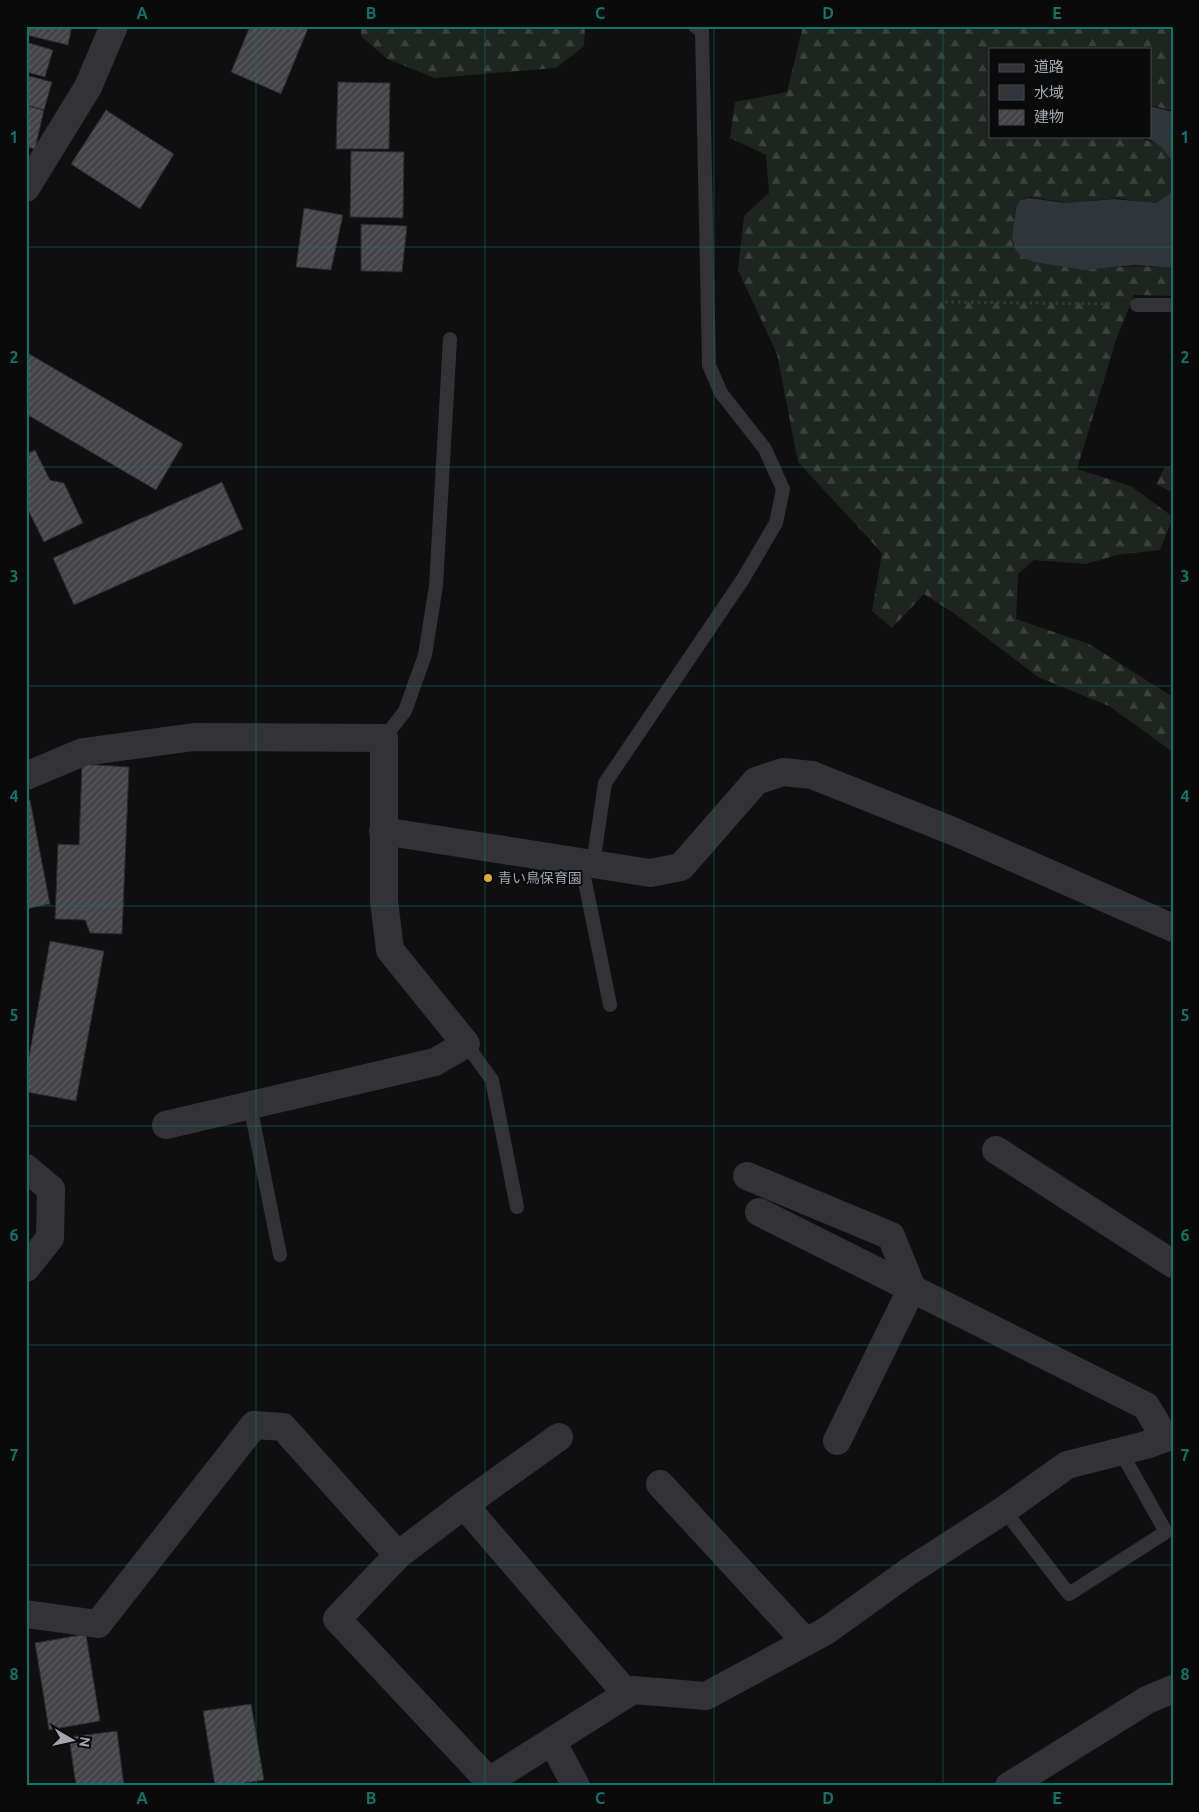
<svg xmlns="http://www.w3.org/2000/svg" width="1199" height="1812" font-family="Ubuntu,'Noto Sans JP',sans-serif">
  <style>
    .forest { fill: url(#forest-firs) }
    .water { fill: #2f353b }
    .building { fill: url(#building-hatch); stroke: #2a2a2c }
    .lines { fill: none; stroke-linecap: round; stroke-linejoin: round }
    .path { stroke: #37383c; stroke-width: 3; stroke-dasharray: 2.5 4; stroke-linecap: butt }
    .lane { stroke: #333337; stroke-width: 14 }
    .street { stroke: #333337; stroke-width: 28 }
    .grid { fill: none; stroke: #0f766e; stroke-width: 1; stroke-opacity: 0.55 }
    .poi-dot { fill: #daab3e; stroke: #0a0a0b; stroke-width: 2 }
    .labels { text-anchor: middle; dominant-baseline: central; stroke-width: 4; stroke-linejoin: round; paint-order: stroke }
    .poi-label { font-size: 14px; fill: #a2a6b0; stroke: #0a0a0b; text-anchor: start }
    .neatline { fill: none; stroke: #0f766e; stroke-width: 2 }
    .grid-label { font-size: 16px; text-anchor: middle; font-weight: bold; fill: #0f766e }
  </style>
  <defs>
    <pattern id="forest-firs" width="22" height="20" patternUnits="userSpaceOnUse" patternTransform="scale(1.25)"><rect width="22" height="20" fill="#1e241f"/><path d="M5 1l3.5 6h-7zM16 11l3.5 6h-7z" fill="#3c413d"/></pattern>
    <pattern id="building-hatch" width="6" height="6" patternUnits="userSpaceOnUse" patternTransform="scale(1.25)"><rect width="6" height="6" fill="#444448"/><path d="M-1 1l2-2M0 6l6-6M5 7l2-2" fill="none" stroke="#5c5c60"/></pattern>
  </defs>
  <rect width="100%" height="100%" fill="#0f0f10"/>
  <path class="forest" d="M361 26H585L584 46 556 68 435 78 387 59 361 36Z
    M803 26H1173V111L1150 105V49H990V136H1134L1159 144 1171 156 1173 161V186L1171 192 1164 199 1153 204 1118 198 1068 203 1031 197 1021 199 1015 208 1013 245 1020 254 1032 262 1087 269 1137 266 1173 268V296L1134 295 1116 340 1077 469 1131 486 1173 517 1160 550 1117 555 1086 564 1034 560 1018 574 1016 619 1089 644 1173 697V752L1109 706 1038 677 955 614 924 594 892 628 872 611 882 553 798 462 777 354 738 270 744 216 769 193 766 155 730 138 735 102 787 92Z
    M1165 467 1173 468V493L1156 484Z"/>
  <path class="water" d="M1150 106 1173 112V163C1164 148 1157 141 1140 136H1150Z
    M1173 189V268L1135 265 1085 270 1033 262 1022 257 1015 249 1012 237 1016 207 1020 200 1029 198 1066 203 1114 199 1156 203 1168 195Z"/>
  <path class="building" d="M26 26H72L68 45 26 35Z
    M250 26H309L281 94 231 72Z
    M26 42 53 50 45 77 26 72Z
    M26 75 52 82 44 110 26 105Z
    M338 82 390 83 389 149H336Z
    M26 105 44 110 35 149 26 147Z
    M106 110 174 154 140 209 71 164Z
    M351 151 404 152 403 218 350 217Z
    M304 208 343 215 331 270 296 267Z
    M361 224 407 226 402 272 361 271Z
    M26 352 183 444 156 490 26 414Z
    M35 450 50 480 64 483 83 523 44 542 26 506V454Z
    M222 482 243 529 74 605 53 558Z
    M82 764 129 767 122 934 90 933 85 920 55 919 58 844 79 845Z
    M26 800H30L50 904 26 909Z
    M50 941 104 951 76 1101 26 1092V1073Z
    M86 1634 100 1721 49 1730 35 1643Z
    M251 1704 264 1780 227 1786H215L203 1711Z
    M117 1731 124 1786H76L69 1737Z"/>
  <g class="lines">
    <path class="path" d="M945 302 1114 304"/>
    <path class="lane" d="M1137 305H1173
      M384 738 405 711 425 655 436 586 450 339
      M581 862 610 1005
      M593 864 605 783 743 579 776 523 783 489 765 449 721 393 709 365 702 31 695 26
      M466 1044 492 1080 517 1207
      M250 1105 280 1255
      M1004 1510 1069 1594 1166 1532 1121 1452"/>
    <path class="street" d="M26 188 88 87 114 26
      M26 776 83 752 194 737 384 738V901L390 950 466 1044 435 1062 166 1125
      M383 831 650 873 681 867 756 781 783 772 812 775 955 832 1173 928
      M996 1150 1173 1264
      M26 1168 51 1189 50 1238 26 1268
      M747 1176 891 1236 912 1288 837 1441
      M759 1212 1146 1406 1165 1438
      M660 1484 806 1642
      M464 1505 559 1437
      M398 1555 464 1505 626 1693
      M26 1614 98 1624 254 1425 283 1427 398 1555 337 1619 489 1781 633 1690 706 1696 826 1631 908 1572 1004 1510 1067 1465 1146 1445 1173 1435
      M552 1741 576 1786
      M1009 1786 1147 1700 1173 1689"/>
  </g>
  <path class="grid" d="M256 26V1786M485 26V1786M714 26V1786M943 26V1786M26 247H1173M26 467H1173M26 686H1173M26 906H1173M26 1126H1173M26 1345H1173M26 1565H1173"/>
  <circle class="poi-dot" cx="488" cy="878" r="5"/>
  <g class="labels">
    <g class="poi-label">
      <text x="498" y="878">青い鳥保育園</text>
    </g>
  </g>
  <rect width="1199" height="1812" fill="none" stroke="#0a0a0b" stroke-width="55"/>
  <rect x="989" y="48" width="162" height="90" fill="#0a0a0b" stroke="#47484d"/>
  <rect x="999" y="64" width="25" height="8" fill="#333337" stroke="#47484d"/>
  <text x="1034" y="72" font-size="15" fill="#a2a6b0">道路</text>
  <rect x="999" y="85" width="25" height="15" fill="#2f353b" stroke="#47484d"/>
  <text x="1034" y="98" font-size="15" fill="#a2a6b0">水域</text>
  <rect x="999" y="110" width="25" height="15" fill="url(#building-hatch)" stroke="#47484d"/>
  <text x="1034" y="122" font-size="15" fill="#a2a6b0">建物</text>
  <g transform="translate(72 1740) rotate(99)" stroke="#0a0a0b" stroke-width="4" paint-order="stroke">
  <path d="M0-4L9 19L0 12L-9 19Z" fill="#a2a6b0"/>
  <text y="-8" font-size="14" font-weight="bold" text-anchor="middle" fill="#a2a6b0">N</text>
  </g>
  <rect x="28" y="28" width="1144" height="1756" class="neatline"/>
  <g class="grid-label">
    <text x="142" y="19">A</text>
    <text x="371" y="19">B</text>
    <text x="600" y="19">C</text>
    <text x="828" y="19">D</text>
    <text x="1057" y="19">E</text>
    <text x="14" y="143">1</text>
    <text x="1185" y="143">1</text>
    <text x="14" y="363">2</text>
    <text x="1185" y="363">2</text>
    <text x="14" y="582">3</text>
    <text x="1185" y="582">3</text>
    <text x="14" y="802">4</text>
    <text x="1185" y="802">4</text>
    <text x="14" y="1021">5</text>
    <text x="1185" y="1021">5</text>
    <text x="14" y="1241">6</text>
    <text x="1185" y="1241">6</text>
    <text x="14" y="1461">7</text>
    <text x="1185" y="1461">7</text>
    <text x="14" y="1680">8</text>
    <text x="1185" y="1680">8</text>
    <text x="142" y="1804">A</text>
    <text x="371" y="1804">B</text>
    <text x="600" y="1804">C</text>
    <text x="828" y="1804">D</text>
    <text x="1057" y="1804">E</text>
  </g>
</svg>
